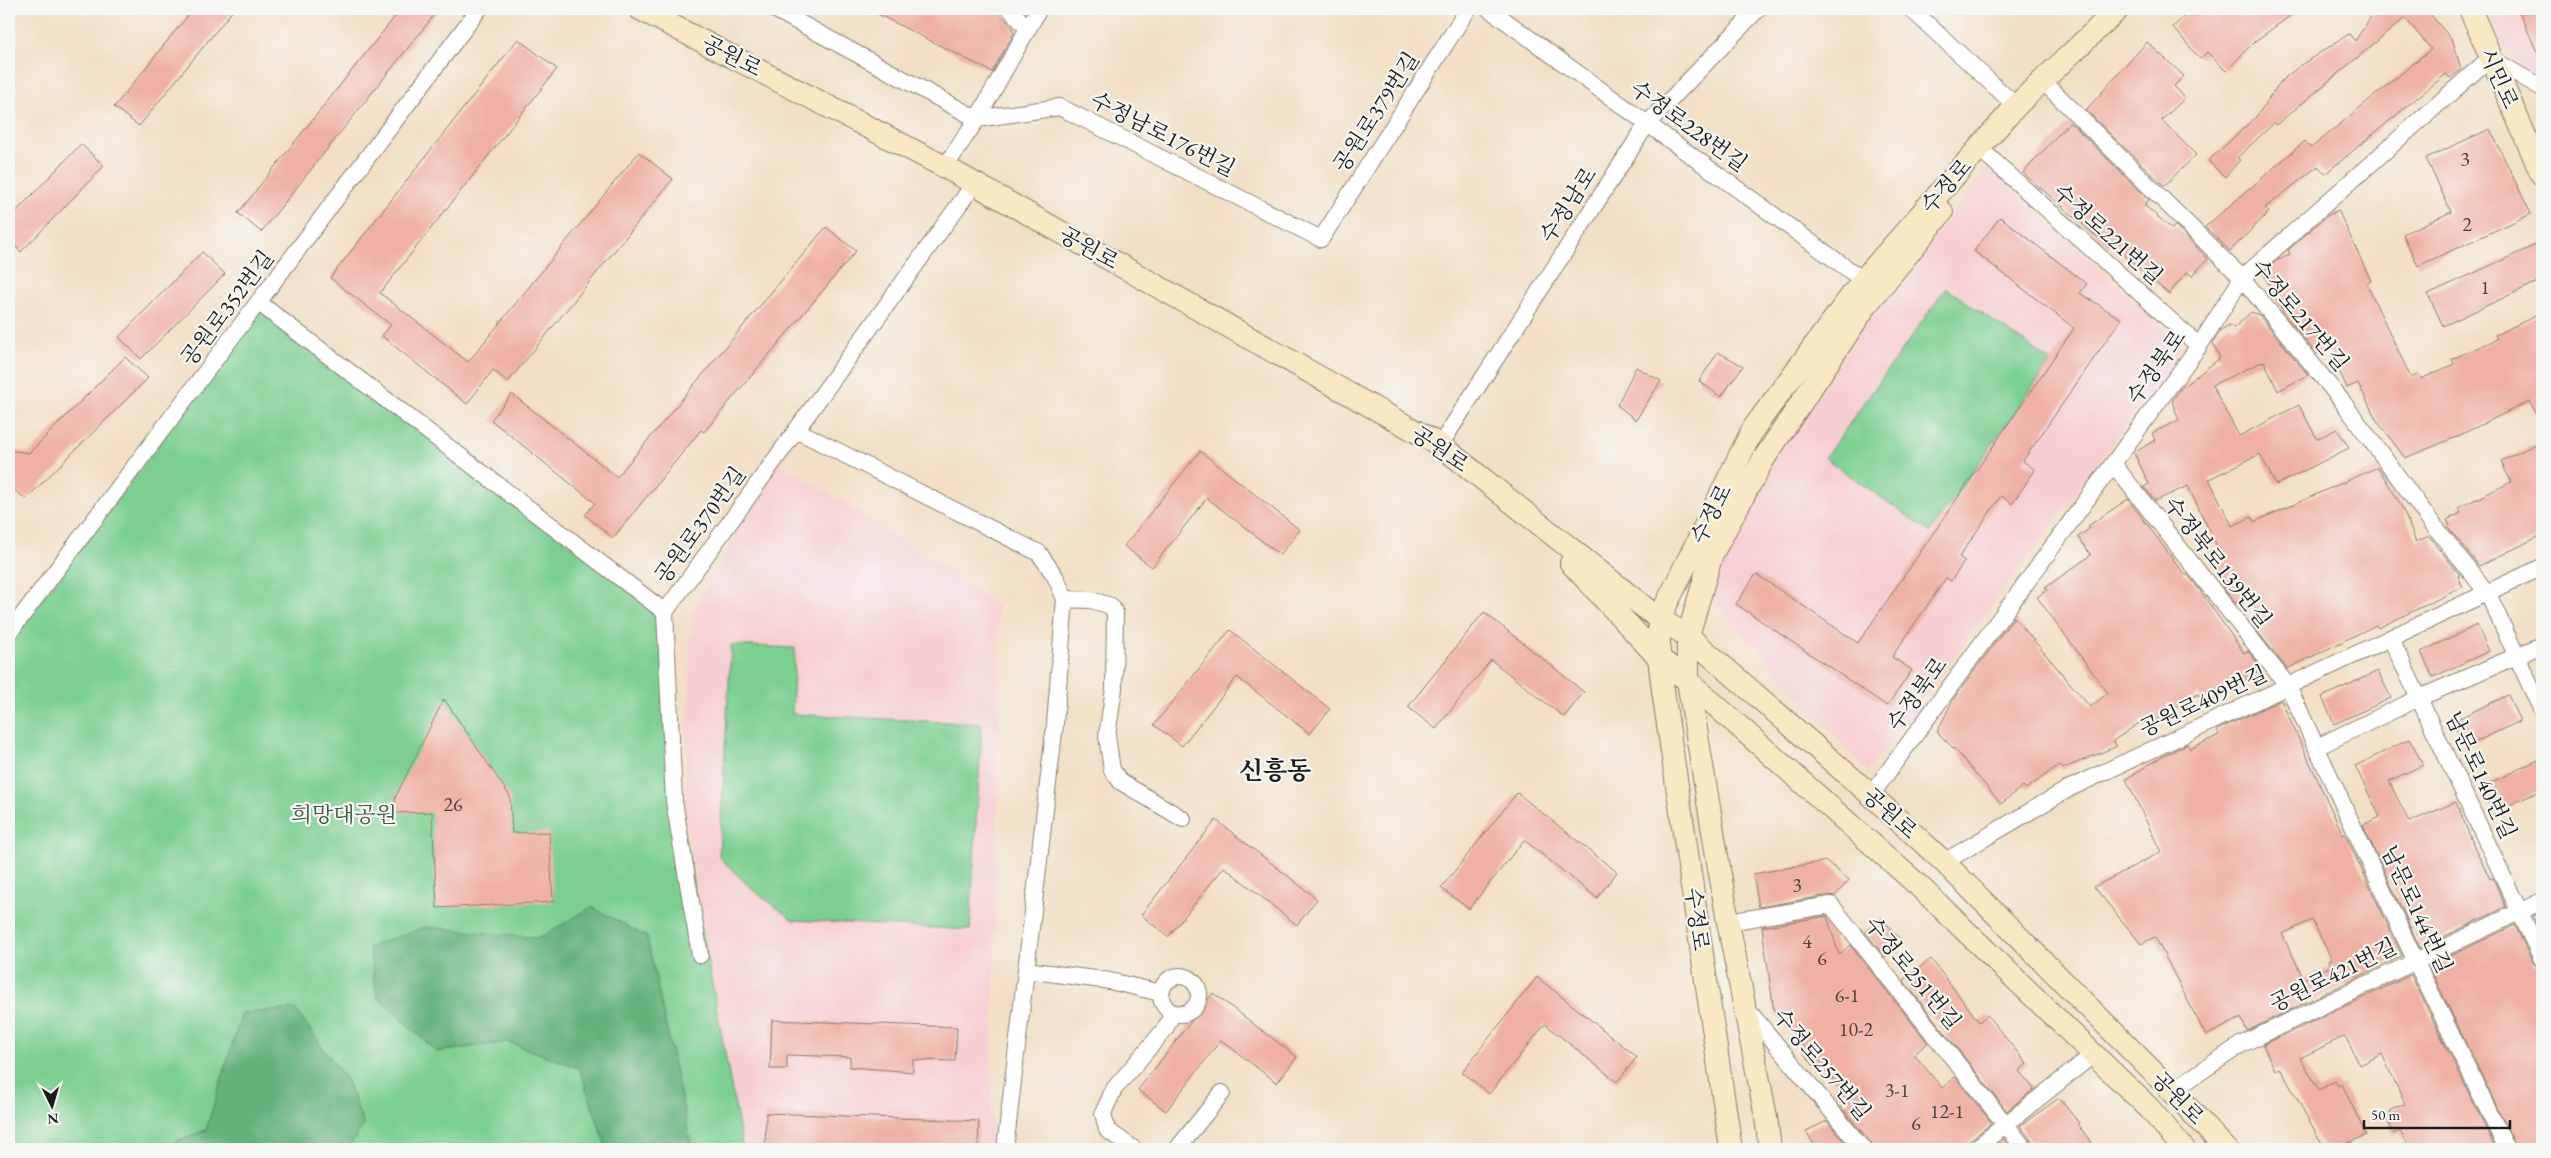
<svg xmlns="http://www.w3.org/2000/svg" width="2551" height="1158" font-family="'EB Garamond','Noto Serif KR',serif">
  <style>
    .built { fill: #f7cfd2 }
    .green { fill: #7bcf91; stroke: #4c7656 }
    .forest { fill: #64b27b; stroke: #40674c }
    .building { fill: #f0b1a4; fill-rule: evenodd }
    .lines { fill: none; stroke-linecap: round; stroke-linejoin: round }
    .street-casing { stroke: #887e70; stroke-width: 18 }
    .secondary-casing { stroke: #887e70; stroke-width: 24 }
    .street { stroke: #fff; stroke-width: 16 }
    .secondary { stroke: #f8e8c3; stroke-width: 22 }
    .labels { text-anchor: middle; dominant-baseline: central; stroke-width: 4.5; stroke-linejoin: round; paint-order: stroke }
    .number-label { font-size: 20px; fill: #51413e }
    .street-label { font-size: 22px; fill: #1c1c1c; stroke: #f6f6f2 }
    .park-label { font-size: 22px; fill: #3d5b45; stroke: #f6f6f2 }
    .quarter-label { font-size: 25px; font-weight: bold; fill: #1c1c1c; stroke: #f6f6f2 }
  </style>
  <rect width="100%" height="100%" fill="#f6f6f2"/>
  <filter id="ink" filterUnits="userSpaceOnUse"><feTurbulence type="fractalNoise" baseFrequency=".02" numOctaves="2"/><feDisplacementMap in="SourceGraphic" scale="10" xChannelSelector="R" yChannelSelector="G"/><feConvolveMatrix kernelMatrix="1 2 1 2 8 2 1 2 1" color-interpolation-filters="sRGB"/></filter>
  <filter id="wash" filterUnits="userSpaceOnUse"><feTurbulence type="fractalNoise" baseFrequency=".0096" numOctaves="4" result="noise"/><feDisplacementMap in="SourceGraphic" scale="20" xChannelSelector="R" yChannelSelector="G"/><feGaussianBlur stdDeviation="1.12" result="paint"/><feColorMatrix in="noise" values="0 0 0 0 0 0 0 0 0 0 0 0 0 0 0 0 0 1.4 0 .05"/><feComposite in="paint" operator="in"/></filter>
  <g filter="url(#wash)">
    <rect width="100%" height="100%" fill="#f3dfc5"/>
    <path class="built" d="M2476 9H2542V77L2518 64 2484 28Z
      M1989 167 2183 346 2002 593 1867 772 1714 601 1721 560 1772 465 1876 310Z
      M776 462 841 501 936 562 997 606 999 731 991 1112 993 1149H743L684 812 692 613Z"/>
    <path class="green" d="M1946 288 2051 361 1930 532 1825 458Z
      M260 311 657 610 680 812 743 1149H9V643Z
      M731 645 795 648 792 714 982 724 970 930 793 920 751 888 719 857Z"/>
    <path class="forest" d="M592 907 647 937 692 1149H607L579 1068 508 1042 437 1052 377 997 369 947 425 927 539 938Z
      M295 1009 347 1081 364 1125 347 1149H169L175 1142 206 1130 242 1013Z"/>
    <g id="blocks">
      <path class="building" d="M193 9H234L139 126 114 107Z
        M401 9H439L261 232 238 213Z
        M868 9H995L1012 27 1014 33 992 72Z
        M2192 9H2300L2255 41 2226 71 2207 52 2200 59 2173 27Z
        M2376 9H2426L2453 41 2461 70 2450 78 2446 74 2325 174 2318 166 2265 208 2269 212 2230 251 2205 227 2305 141 2311 148 2431 49 2405 18 2276 125 2274 123 2237 158 2240 160 2225 177 2208 161 2256 117 2281 81 2301 65 2349 34 2355 41Z
        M2518 9H2542V63Z
        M518 39 557 69 380 293 468 362 639 152 673 179 508 382 493 370 467 404 382 336 391 325 330 278Z
        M2147 42 2184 76 2174 86 2185 98 2162 120 2196 155 2164 186 2086 110Z
        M2069 123 2073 125 2149 200 2144 205 2172 229 2175 225 2208 259 2192 276 2187 272 2169 294 2111 245 2109 247 2023 173Z
        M2490 129 2531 214 2418 266 2403 234 2451 212 2426 158Z
        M81 144 104 166 21 252 9 240V219Z
        M2338 210 2371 281 2366 283 2411 378 2419 374 2421 379 2454 364 2452 359 2497 339 2495 335 2542 313V427L2530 401 2454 438 2405 458 2377 421 2358 383 2347 388 2329 349 2317 354 2284 314 2263 273 2277 260 2290 254 2288 250 2327 216Z
        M2000 217 2087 284 2080 293 2121 319 2023 461 2035 470 2012 504 2001 496 1959 557 1965 561 1951 581 1946 578 1892 657 1912 670 1887 706 1736 604 1756 574 1858 643 2074 328 1974 251Z
        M826 227 856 251 704 432 701 430 613 538 585 515 595 503 491 420 512 394 617 477Z
        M2542 242V280L2443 326 2428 294Z
        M202 252 225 274 141 359 119 337Z
        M2251 312 2259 315 2308 375 2278 391 2264 361 2212 385 2239 436 2299 405 2317 439 2337 429 2349 448 2276 485 2260 454 2209 479 2232 526 2252 517 2254 522 2378 467 2402 507 2416 542 2429 536 2460 575 2458 576 2463 587 2378 628 2376 625 2287 669 2254 627 2263 622 2248 597 2235 603 2225 590 2209 552 2217 548 2215 542 2188 486 2155 501 2144 487 2149 484 2134 453 2155 440 2152 433 2179 420 2172 401 2180 389 2220 358 2213 343 2221 330 2229 325 2234 328Z
        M1718 352 1743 366 1721 397 1699 381Z
        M125 357 148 378 26 499 9 486V450L29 453Z
        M1636 367 1661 381 1636 420 1617 405Z
        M2542 441V535L2479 566 2448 527 2450 525 2447 520 2461 513 2458 508 2511 482 2501 461Z
        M1200 451 1300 530 1280 555 1207 498 1152 567 1124 546Z
        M2128 499 2185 575 2187 574 2196 585 2244 653 2248 651 2262 669 2207 706 2198 694 2146 726 2142 721 2113 741 2117 746 2062 769 2059 765 2026 789 2023 786 2001 804 1959 754 1937 732 1953 700 2014 617 2090 707 2108 693 2037 597 2047 590 2045 588 2091 555 2078 537 2090 528 2088 526Z
        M1484 612 1584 692 1564 717 1491 660 1436 729 1408 707Z
        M2477 625 2489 651 2433 677 2421 652Z
        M1230 630 1330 709 1310 734 1237 677 1182 746 1154 725Z
        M2378 671 2391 698 2334 724 2322 697Z
        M2508 695 2520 721 2465 747 2453 721Z
        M444 699 510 796 512 833 549 832 553 902 437 908 432 812 396 813 395 798Z
        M2281 700 2343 835 2345 834 2402 956 2247 1031 2241 1018 2206 1036 2155 937 2141 944 2094 887 2161 852 2126 779 2158 759 2187 744 2190 749 2219 735 2217 730ZM2312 920 2332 960 2329 961 2331 966 2304 979 2282 934Z
        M2410 739 2423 765 2389 781 2409 822 2456 802 2476 851 2490 879 2493 878 2506 907 2420 948 2363 825 2380 817 2355 766Z
        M2538 760 2542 769V790L2495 812 2483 786Z
        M1517 793 1617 872 1597 898 1524 840 1469 909 1441 888Z
        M1216 820 1317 899 1297 925 1224 867 1168 937 1141 915Z
        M1826 861 1849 880 1835 896 1829 895 1759 907 1753 874Z
        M2542 912V936L2533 916Z
        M1827 916 1839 955 1850 945 1928 1043 1914 1054 1942 1088 1955 1077 1992 1123 1969 1141 1965 1149H1873L1871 1143 1841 1107 1850 1100 1823 1067 1818 1071 1803 1052 1806 1050 1774 1011 1762 927Z
        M1882 918 1902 942 1885 957 1865 932Z
        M2515 925 2533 963 2542 969V1149H2517L2429 966Z
        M1931 959 1979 1022 1987 1015 2027 1064 2019 1071 2034 1089 2007 1111 1903 980Z
        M2411 975 2496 1149H2409L2400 1131 2394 1134 2386 1117 2391 1114 2390 1111 2405 1104 2382 1054 2360 1065 2345 1036 2300 1058 2319 1090 2335 1081 2338 1086 2342 1084 2366 1135 2346 1144 2349 1149H2325L2280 1068 2275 1070 2263 1045Z
        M1537 977 1637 1057 1617 1082 1545 1024 1489 1094 1462 1072Z
        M1213 993 1297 1057 1277 1083 1221 1040 1166 1111 1138 1090Z
        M772 1020 957 1027 955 1061 913 1060V1072L850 1067V1057L787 1055V1069H770Z
        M2059 1098 2079 1123 2077 1124 2097 1149H2035L2033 1143 2020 1126Z
        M766 1113 979 1121 978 1149 783 1147V1149H765Z
        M1827 1121 1850 1149H1816L1806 1131Z
        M2004 1139 2012 1149H1991Z"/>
    </g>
  </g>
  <g filter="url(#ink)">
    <use href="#blocks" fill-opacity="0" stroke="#887e70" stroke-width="1"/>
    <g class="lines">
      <g class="street-casing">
        <path id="street" d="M774 9 977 119 1060 107 1321 239 1468 9
          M1010 9 1028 29
          M1489 9 1863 280
          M1911 9 2016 106
          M2050 88 2242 278 2342 401 2432 523 2488 594 2542 711
          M1988 156 2199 346
          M945 167 977 119 1039 9
          M259 303 665 612
          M796 430 1039 553 1055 576 1065 599 1055 724 1005 1149
          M1440 445 1647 124 1758 9
          M2114 465 2288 686 2415 960 2507 1149
          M1065 599 1091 600 1111 606 1115 613 1114 688 1107 736 1112 770 1121 782 1183 819
          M9 633 479 9
          M2391 639 2542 959
          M2317 747 2419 698 2542 645
          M1871 795 2199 346 2242 278 2490 58 2542 88
          M1944 862 2068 789 2542 567
          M1728 922 1831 905 2025 1149
          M700 955 674 801 665 612 974 184
          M1026 970 1110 981 1161 993
          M1161 995a19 19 0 1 1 38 0a19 19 0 1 1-38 0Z
          M1746 1008 1863 1149
          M2172 1091 2242 1044 2542 901
          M1134 1149 1107 1130 1103 1113 1114 1089 1165 1029 1173 1013
          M1177 1149 1222 1093
          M1975 1149 2094 1054"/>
      </g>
      <g class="secondary-casing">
        <path id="secondary" d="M640 9 945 167 1440 445 1659 619 1688 636 1871 795 1944 862 2172 1091 2226 1149
          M2470 9 2542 175
          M1571 563 1659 658 1688 681 1919 886 2149 1108 2184 1149
          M1731 1149 1664 698 1659 658V619L1753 429 1863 280 2016 106 2118 9
          M1770 1149 1766 1117 1728 922 1688 681V636L1712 554 1763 460 1867 304 1942 212"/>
      </g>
      <use href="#street" class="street"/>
      <use href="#secondary" class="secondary"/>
    </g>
  </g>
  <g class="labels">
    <g class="number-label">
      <text x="2465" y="159">3</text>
      <text x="2467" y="224">2</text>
      <text x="2485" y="287">1</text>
      <text x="453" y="804">26</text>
      <text x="1797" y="885">3</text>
      <text x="1807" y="941">4</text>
      <text x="1822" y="958">6</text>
      <text x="1847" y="995">6-1</text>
      <text x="1856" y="1029">10-2</text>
      <text x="1897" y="1090">3-1</text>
      <text x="1947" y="1111">12-1</text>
      <text x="1916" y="1123">6</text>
    </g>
    <g class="street-label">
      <text transform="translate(732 56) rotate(27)">공원로</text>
      <text transform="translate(2499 78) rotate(66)">시민로</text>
      <text transform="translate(1376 112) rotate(-57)">공원로379번길</text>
      <text transform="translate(1689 126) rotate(36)">수정로228번길</text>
      <text transform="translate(1163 134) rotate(27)">수정남로176번길</text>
      <text transform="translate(1946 186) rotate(-49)">수정로</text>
      <text transform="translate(1568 205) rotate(-57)">수정남로</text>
      <text transform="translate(2108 234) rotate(42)">수정로221번길</text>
      <text transform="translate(1089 248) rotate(29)">공원로</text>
      <text transform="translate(227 308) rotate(-53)">공원로352번길</text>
      <text transform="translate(2300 315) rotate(50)">수정로217번길</text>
      <text transform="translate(2156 367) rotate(-55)">수정북로</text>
      <text transform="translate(1440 449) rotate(34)">공원로</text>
      <text transform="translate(1711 514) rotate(-63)">수정로</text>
      <text transform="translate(700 525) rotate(-54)">공원로370번길</text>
      <text transform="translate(2218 562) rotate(52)">수정북로139번길</text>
      <text transform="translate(1917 694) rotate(-54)">수정북로</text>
      <text transform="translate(2203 701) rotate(-25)">공원로409번길</text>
      <text transform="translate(2481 775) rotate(65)">남문로140번길</text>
      <text transform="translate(1890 813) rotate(42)">공원로</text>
      <text transform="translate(2417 909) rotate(65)">남문로144번길</text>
      <text transform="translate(1697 919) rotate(82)">수정로</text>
      <text transform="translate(1913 973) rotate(51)">수정로251번길</text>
      <text transform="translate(2333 975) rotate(-26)">공원로421번길</text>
      <text transform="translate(1822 1064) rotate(50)">수정로257번길</text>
      <text transform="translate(2178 1098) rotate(46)">공원로</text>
    </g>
    <g class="park-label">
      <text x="344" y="814">희망대공원</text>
    </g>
    <g class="quarter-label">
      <text x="1275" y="770">신흥동</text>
    </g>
  </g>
  <rect width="2551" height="1158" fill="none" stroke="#f6f6f2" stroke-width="30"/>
  <g transform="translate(52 1106) rotate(175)" stroke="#f6f6f2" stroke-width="4" paint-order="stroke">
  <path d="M0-4L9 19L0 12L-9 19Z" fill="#1c1c1c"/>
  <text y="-8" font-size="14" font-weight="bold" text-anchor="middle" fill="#1c1c1c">N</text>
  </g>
  <path d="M2364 1120v8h146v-8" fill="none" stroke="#1c1c1c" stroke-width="2.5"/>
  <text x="2371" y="1120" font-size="15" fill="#1c1c1c" stroke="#f6f6f2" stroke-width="4" paint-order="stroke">50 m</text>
</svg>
